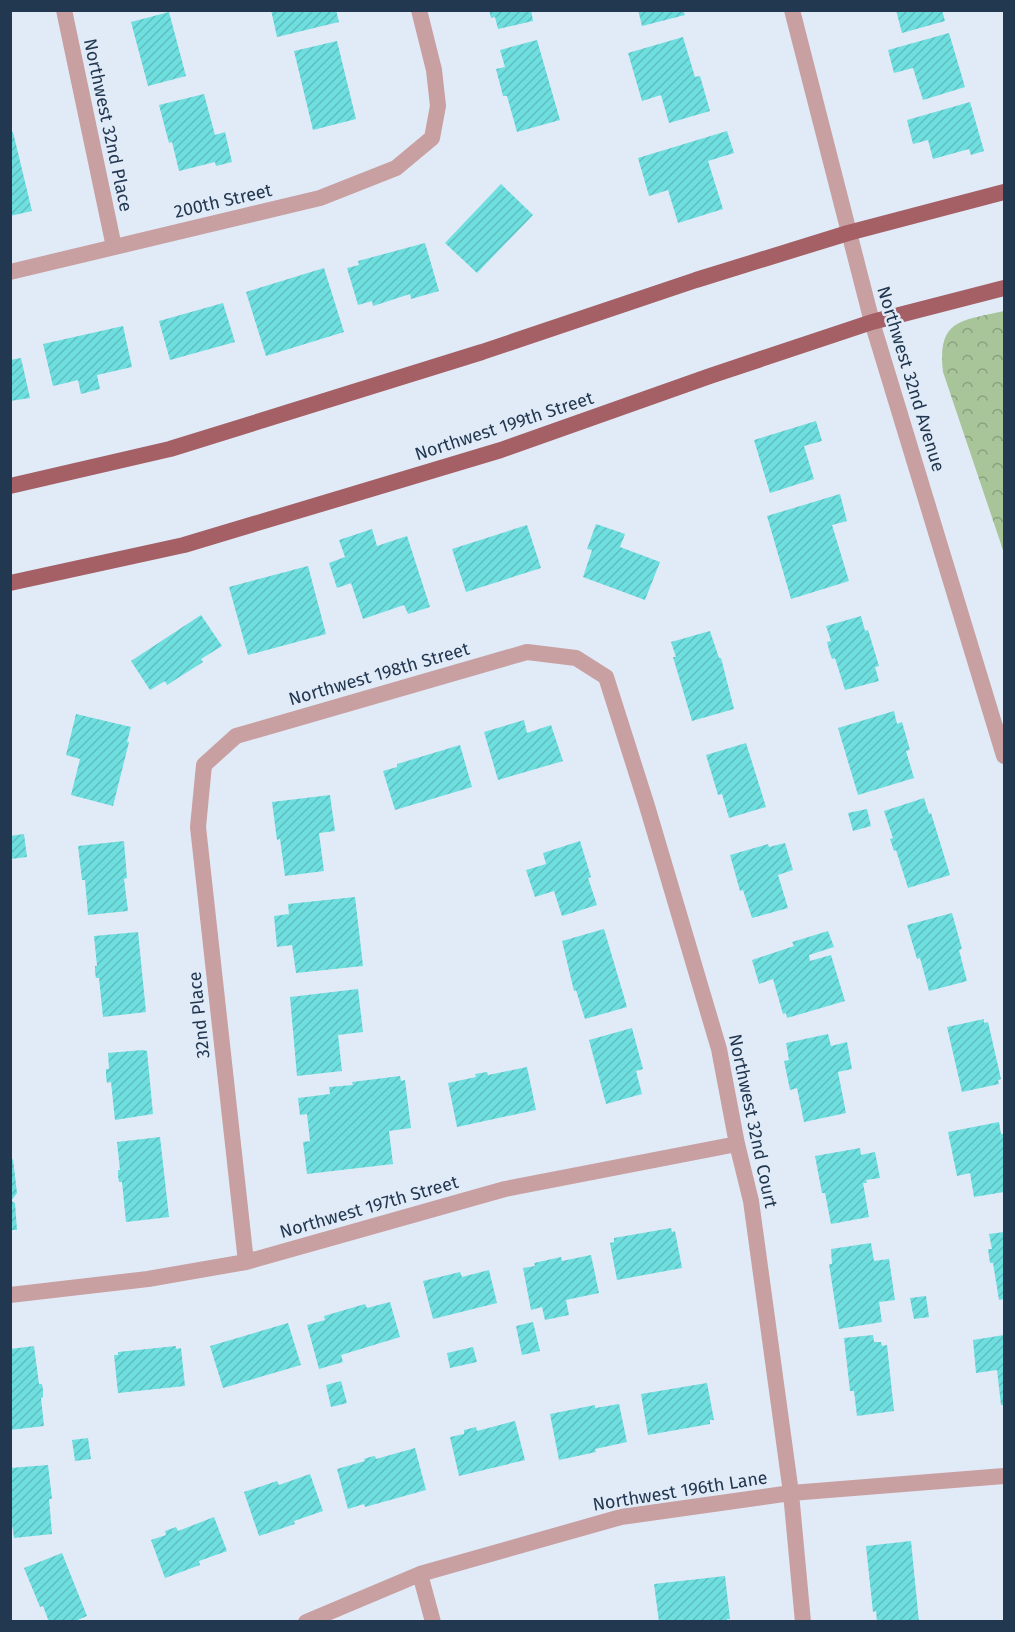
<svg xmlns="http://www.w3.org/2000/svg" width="1015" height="1632" font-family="'Fira Sans',sans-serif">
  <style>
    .park { fill: url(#park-crowns) }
    .building { fill: url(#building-hatch) }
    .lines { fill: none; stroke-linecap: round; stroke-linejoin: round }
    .minor { stroke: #c8a0a2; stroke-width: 16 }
    .tertiary { stroke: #c8a0a2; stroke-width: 16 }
    .primary { stroke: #a56066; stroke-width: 16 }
    .labels { text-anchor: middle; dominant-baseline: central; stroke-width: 5; stroke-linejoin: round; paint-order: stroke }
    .street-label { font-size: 18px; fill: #223750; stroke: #e1ebf8 }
  </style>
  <defs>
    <pattern id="park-crowns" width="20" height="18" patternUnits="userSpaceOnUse" patternTransform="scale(1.5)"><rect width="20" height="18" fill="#a7c598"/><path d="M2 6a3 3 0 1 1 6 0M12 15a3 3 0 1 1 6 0" fill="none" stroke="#88a17e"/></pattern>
    <pattern id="building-hatch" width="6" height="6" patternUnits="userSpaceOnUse" patternTransform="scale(1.5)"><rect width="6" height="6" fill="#6edede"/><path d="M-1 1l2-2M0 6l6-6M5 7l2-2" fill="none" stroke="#5fbfc0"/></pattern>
  </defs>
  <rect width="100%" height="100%" fill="#e1ebf8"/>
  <path class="park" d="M1004 311V553L943 372C937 319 961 321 1004 311Z"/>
  <path class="building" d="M271 10H336L339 22 277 37Z
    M489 10H531L533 21 498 29 495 17 491 18Z
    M638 10H683L685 15 642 26Z
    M896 10H942L945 21 902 33Z
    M169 12 186 76 148 86 131 22Z
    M949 33 965 87 923 100 913 68 894 73 888 50Z
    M683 37 695 77 700 76 710 111 669 123 661 95 642 101 628 53Z
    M537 40 560 120 517 132 507 96H503L496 69 505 67 500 50Z
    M337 41 356 119 313 130 294 51Z
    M204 94 215 135 225 132 232 162 216 166 215 162 179 171 172 142 169 143 159 105Z
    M970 102 984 151 971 155 969 149 933 159 928 140 913 144 907 120Z
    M727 131 734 153 708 161 723 209 678 223 668 190 649 196 638 158Z
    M10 132H13L32 211 10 216Z
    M501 184 533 215 477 273 445 243Z
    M425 243 439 291 411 299 410 294 373 306 372 301 358 305 347 268 359 265 358 261Z
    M324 268 344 332 266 356 246 292Z
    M223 303 235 342 170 360 159 321Z
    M123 326 132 367 97 375 100 389 81 394 78 380 53 386 43 344Z
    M21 358 30 398 10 401V360Z
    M816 421 822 441 804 446 814 479 770 493 754 440Z
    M840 494 847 521 832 525 849 581 791 599 767 516Z
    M596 524 625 534 620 547 660 562 645 600 583 577 592 550 587 549Z
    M527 525 541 568 466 592 452 549Z
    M372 529 377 546 407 536 430 607 408 614 404 605 363 619 351 583 337 588 329 563 345 557 339 540Z
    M308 566 326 634 248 655 229 587Z
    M201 615 222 646 201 659 203 662 167 685 165 681 150 690 131 661Z
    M861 616 865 631 868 630 879 666 875 667 879 681 845 690 835 658 832 659 829 650 827 642 831 641 826 626Z
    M710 631 719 658H721L734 709 692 721 673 657H676L671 642Z
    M894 711 897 724 902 722 910 750 906 751 914 778 858 795 838 728Z
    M76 714 131 727 127 742H129L113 806 71 795 80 759 66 755Z
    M524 720 527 733 551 725 563 761 498 780 484 732Z
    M746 743 766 807 729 818 722 794 718 795 706 755Z
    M460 745 472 787 395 810 383 771 397 767V764Z
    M330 795 335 831 319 833 324 871 285 876 280 839 277 840 272 802Z
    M924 798 929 814 931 813 950 875 908 888 896 850 894 851 890 839 893 838 884 811Z
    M867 809 871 826 853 831 848 813Z
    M24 834 27 857 10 859V836Z
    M124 841 127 878 124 879 128 911 88 915 85 880H82L78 846Z
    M580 841 591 877 588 878 597 905 562 916 554 891 535 897 526 870 546 864 543 853Z
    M785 843 793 870 778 875 788 908 752 918 743 890 740 891 730 855 768 844 769 847Z
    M355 897 363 966 296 973 292 945 277 947 274 916 289 914 288 904Z
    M952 913 962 949 959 950 967 981 929 991 920 958 917 959 907 925Z
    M604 929 627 1007 585 1019 576 990 574 991 562 941Z
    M828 931 834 947 809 955 810 961 831 955 845 1001 787 1018 786 1013 783 1014 773 979 759 984 752 960 794 946 792 942Z
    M138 932 146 1012 103 1017 99 978H96L95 972V966H97L94 936Z
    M358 989 363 1032 338 1035 342 1071 297 1076 290 997Z
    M984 1019V1023L988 1022 1001 1079 998 1080 999 1084 962 1092 947 1027Z
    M632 1028 643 1069 636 1071 642 1094 606 1104 589 1040Z
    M828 1034 831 1046 847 1042 852 1069 838 1072 846 1113 804 1122 797 1088 790 1090 784 1061 789 1060 786 1043Z
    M143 1050 147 1051 153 1114 115 1120 111 1082 107 1083 106 1076V1069H109L108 1053Z
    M527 1067 536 1110 457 1127 448 1083 476 1077 475 1074 487 1072 488 1075Z
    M400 1076 401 1081 405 1080 411 1128 389 1131 393 1164 307 1174 303 1142 310 1141 307 1114 300 1115 298 1098 330 1094 329 1087 353 1085 352 1082Z
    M999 1122 1001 1134H1004V1192L974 1197 970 1173 957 1176 948 1132Z
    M160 1137 169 1217 126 1222 122 1182H119L118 1176V1170H120L117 1142Z
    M860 1148 861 1155 875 1152 880 1178 866 1180 867 1183H863L869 1217 831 1224 825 1193H822L815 1156Z
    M13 1159 17 1193 11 1201 15 1203 17 1230H10V1160Z
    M671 1228 672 1232 675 1231 682 1268 617 1280 610 1243 614 1242V1238Z
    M1004 1232V1299L999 1300 993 1263H990L988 1249H992L989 1234Z
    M871 1243 874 1261 889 1259 895 1300 879 1302 882 1322 839 1329 829 1264H832L831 1249Z
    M591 1255 599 1293 566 1300 569 1315 545 1320 542 1307 531 1310 523 1268 535 1266 534 1263 561 1257 562 1261Z
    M489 1270 497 1303 433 1319 423 1281 460 1272 462 1277Z
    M926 1296 929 1317 914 1319 910 1298Z
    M390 1302 400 1337 341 1355 343 1362 319 1369 307 1325 325 1320 324 1316 365 1304 367 1308Z
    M533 1322 540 1351 522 1355 516 1326Z
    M288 1323 301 1365 223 1388 210 1346Z
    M873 1335 874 1342H881L882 1346 887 1345 894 1411 857 1416 854 1391H850L844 1338Z
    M1004 1335V1405H1001L997 1370 976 1373 973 1340Z
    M34 1346 39 1384H42L43 1390V1397L41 1398 44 1426 10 1430V1349Z
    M176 1346V1349L181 1348 185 1386 118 1393 114 1355H118V1352Z
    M473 1347 477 1362 450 1368 447 1353Z
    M341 1381 347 1403 331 1407 326 1385Z
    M707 1383 714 1420H710V1424L648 1435 641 1394Z
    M619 1404 627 1442 595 1449 596 1452 559 1460 550 1414 595 1405V1408Z
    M515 1421 525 1460 459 1476 450 1437 464 1434V1430L476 1427 477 1431Z
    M88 1438 91 1459 75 1461 72 1440Z
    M415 1448 426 1490 365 1507 364 1504 348 1509 337 1469 365 1461 364 1459 370 1457 375 1456 376 1459Z
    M48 1465 52 1499H49L52 1534 14 1538 10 1511V1468Z
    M310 1474 323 1511 294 1521 295 1524 259 1536 244 1492 277 1481 279 1485Z
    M214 1517 227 1551 199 1561 200 1565 165 1578 151 1540 166 1535 165 1531 176 1527 178 1531Z
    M911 1541 919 1622H877L876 1611 873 1612 866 1546Z
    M62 1553 87 1616 73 1622H49L43 1606 40 1607 24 1568Z
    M725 1576 730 1619H727V1622H659L654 1584Z"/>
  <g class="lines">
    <path class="minor" d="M64 10 114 247
      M10 272 320 198 396 168 432 138 438 106 434 70 419 10
      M246 1262 198 827 204 765 236 736 527 652 576 658 606 677 647 806 719 1049 737 1144 751 1201 791 1493 803 1622
      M10 1295 148 1279 246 1262 505 1189 737 1144
      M420 1574 433 1622
      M306 1622 420 1574 621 1517 791 1493 1004 1476"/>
    <path class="tertiary" d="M792 10 872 322 1004 756"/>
    <path class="primary" d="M10 486 170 449 482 352 696 280 848 233 1004 192
      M10 583 184 545 501 450 710 376 872 322 1004 288"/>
  </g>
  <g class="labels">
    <g class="street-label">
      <text transform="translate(108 125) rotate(78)">Northwest 32nd Place</text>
      <text transform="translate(223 201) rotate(-13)">200th Street</text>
      <text transform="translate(911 379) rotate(73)">Northwest 32nd Avenue</text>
      <text transform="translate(504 426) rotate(-18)">Northwest 199th Street</text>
      <text transform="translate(379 674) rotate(-16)">Northwest 198th Street</text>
      <text transform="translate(199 1015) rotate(-96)">32nd Place</text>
      <text transform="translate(753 1121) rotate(78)">Northwest 32nd Court</text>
      <text transform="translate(369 1207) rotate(-16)">Northwest 197th Street</text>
      <text transform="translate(680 1491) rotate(-9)">Northwest 196th Lane</text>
    </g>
  </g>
  <rect width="1015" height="1632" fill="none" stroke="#223750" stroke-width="24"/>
</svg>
